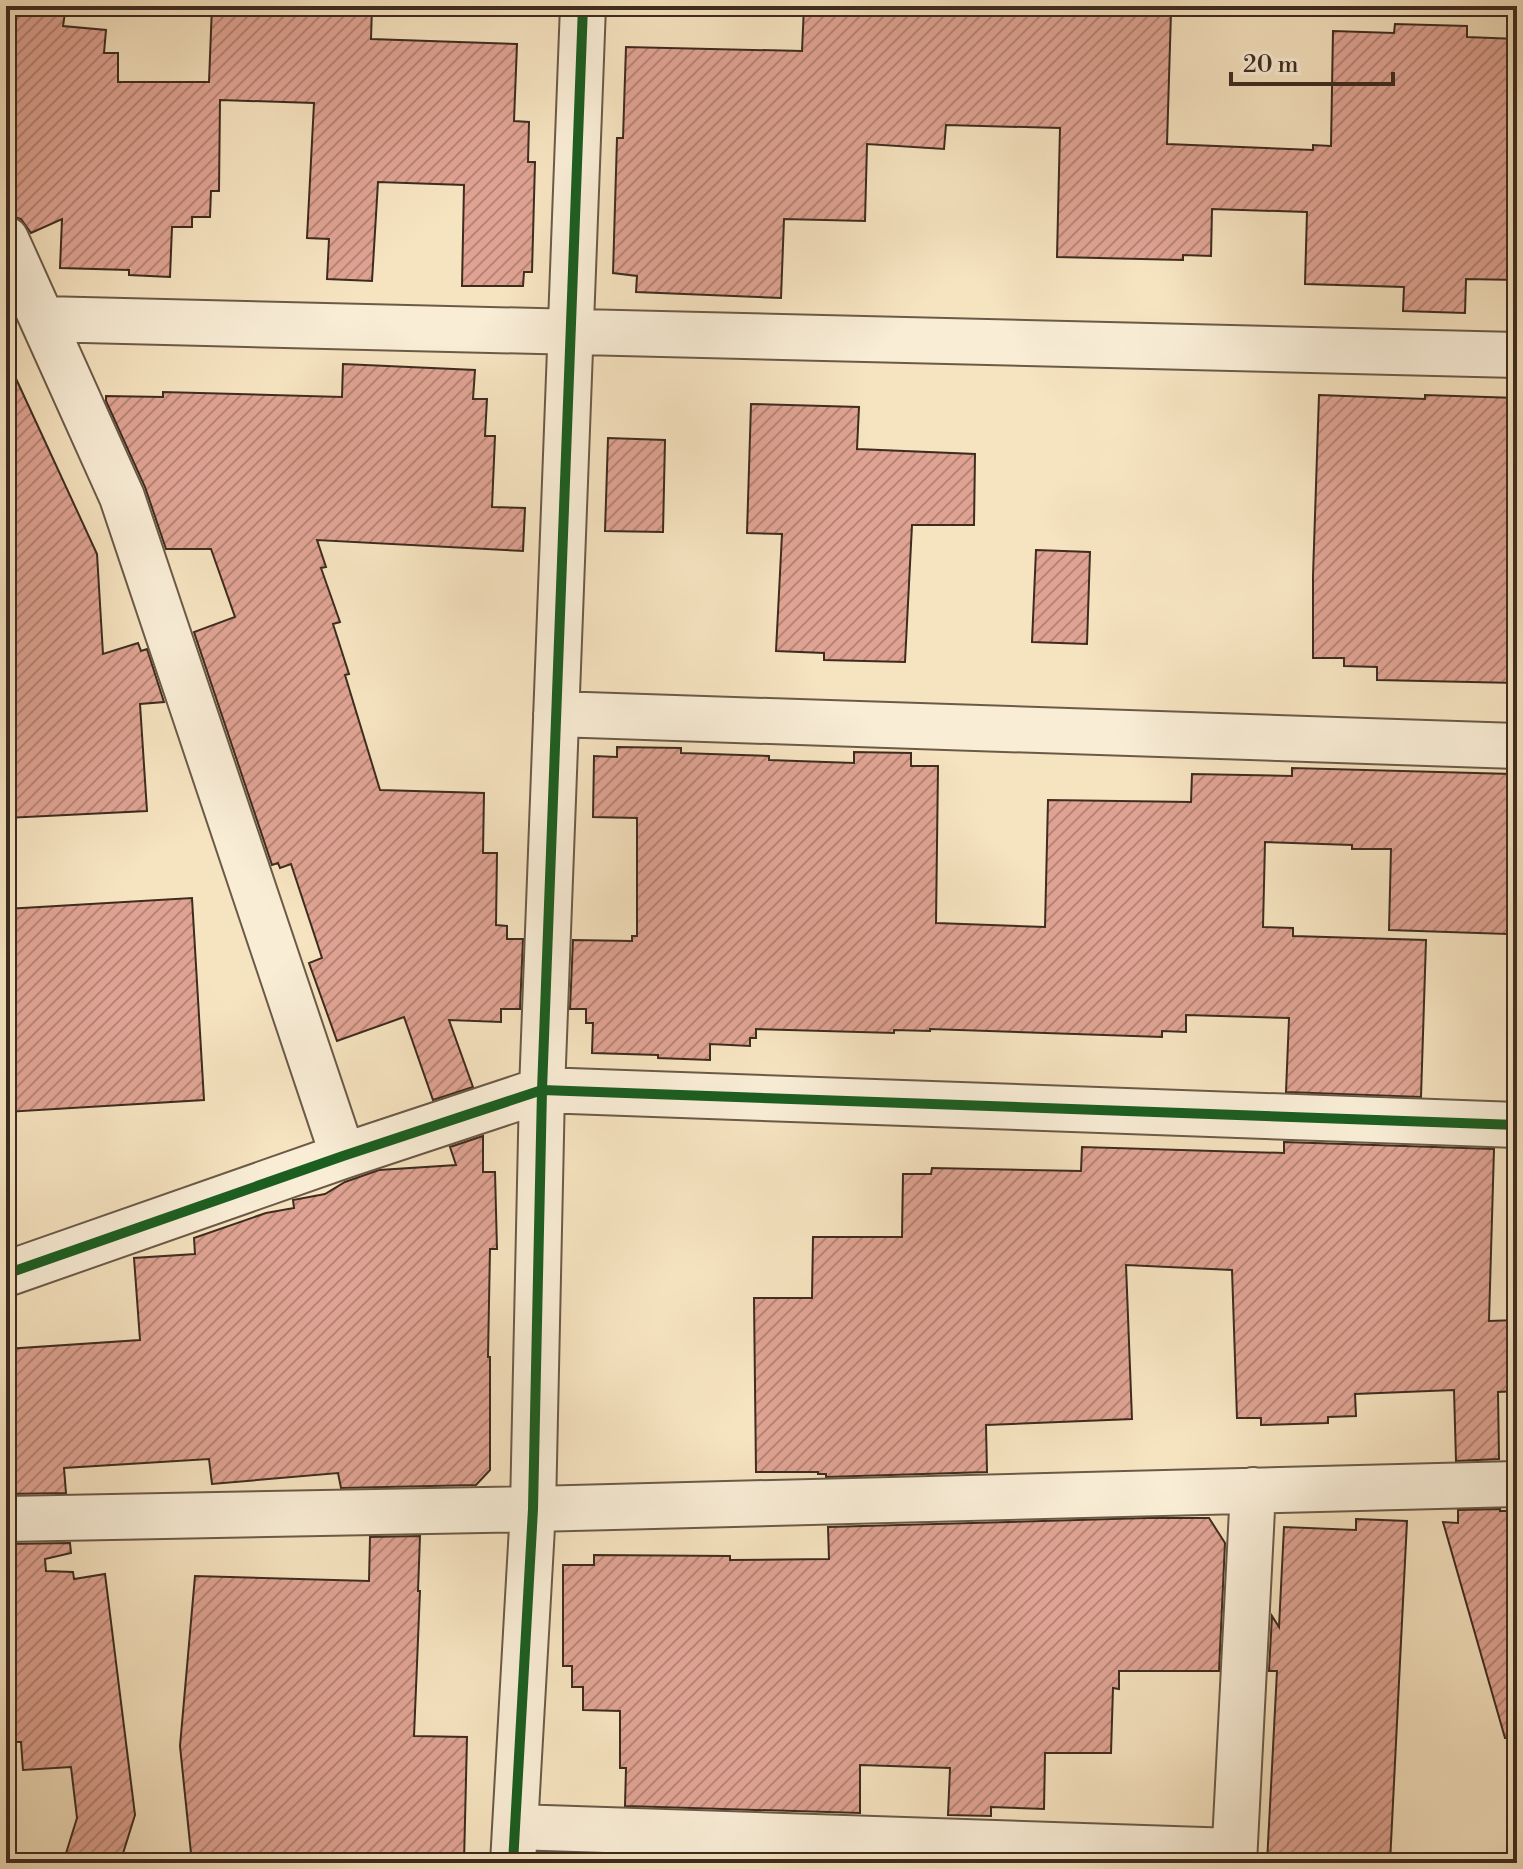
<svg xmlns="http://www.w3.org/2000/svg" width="1523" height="1869" font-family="'Libre Bodoni',serif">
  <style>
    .building { fill: url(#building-hatch); stroke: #3d2c1f; stroke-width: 2 }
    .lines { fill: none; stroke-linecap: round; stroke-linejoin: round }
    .minor-casing { stroke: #6b5a47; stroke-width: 48 }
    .minor { stroke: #f9edd6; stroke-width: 44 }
    .cycleway-casing { stroke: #f9edd6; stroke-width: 15 }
    .cycleway { stroke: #1b5e20; stroke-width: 10 }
  </style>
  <defs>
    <pattern id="building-hatch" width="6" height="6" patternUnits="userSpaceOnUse" patternTransform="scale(2)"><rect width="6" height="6" fill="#e0a393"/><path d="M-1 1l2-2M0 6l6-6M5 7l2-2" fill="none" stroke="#b78577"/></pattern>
  </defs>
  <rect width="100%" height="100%" fill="#f6e3c0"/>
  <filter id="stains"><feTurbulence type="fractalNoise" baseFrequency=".0025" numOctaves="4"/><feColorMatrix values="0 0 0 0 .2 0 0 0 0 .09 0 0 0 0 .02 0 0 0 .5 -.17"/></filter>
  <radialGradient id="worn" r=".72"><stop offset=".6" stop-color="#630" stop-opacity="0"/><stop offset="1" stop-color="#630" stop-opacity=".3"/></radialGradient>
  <path class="building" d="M6 6H66L63 26 106 30 104 53H118V82H209L212 6H372L371 39 517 44 514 121 529 122 528 162H535L532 272H524L523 286H462L464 185 378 182 372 281 327 279 329 239 307 238 314 103 220 100 219 191H211L210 217H192V227H172L170 277 129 275V270L60 268 62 219 31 233 21 219 6 214Z
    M804 6H1053V8L1171 12 1167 144 1313 150V145L1331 146 1333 31 1394 33 1395 24 1467 26V37L1517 39V280L1466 279 1465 313 1403 311 1404 287 1305 284 1307 212 1212 209 1211 256 1183 255V260L1057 257 1060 128 946 125 944 149 867 144 865 221 784 219 781 298 636 292 637 276 613 273 617 138H623L626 47 802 51Z
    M6 357 97 554 103 654 138 643 141 651 147 649 164 702 140 704 147 811 6 818V718H12L6 625Z
    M343 364 475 370 473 399H487L485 436H495L492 507 525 508 523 551 317 540 326 567 321 568 340 622 333 624 349 674 345 675 380 790 484 793 483 853H497L496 925 507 926V939H523L520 1009H501V1022L449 1020 473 1087 433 1100 404 1017 337 1041 309 963 322 958 291 864 280 868 278 863 272 865 194 632 235 617 211 549H166L145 487 106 401V396L163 397V392L342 397Z
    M1319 395 1425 399V395L1517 398V683L1377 680V667L1344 666V658H1313V576Z
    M751 404 859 407 857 449 975 454 974 525H912L905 662 824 660V653L776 651 782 534 747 533Z
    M608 438 665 440 663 532 605 531Z
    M1036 550 1090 552 1087 644 1032 642Z
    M617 747 681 748V753L769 756V760L854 763V752L911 753V766H938L936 923 1045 927 1048 800 1191 802 1192 774 1292 776V768L1512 774 1507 934 1389 930 1391 849H1352V845L1265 842 1263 927 1293 928V936L1426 940 1421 1097 1286 1092 1289 1018 1186 1015V1032L1162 1031V1037L930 1029V1031L894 1030V1033L756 1029V1038H750V1046L710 1044V1060L658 1058V1055L592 1053 593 1023H586V1009H570L573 940 632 941V936H637V818L593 817 594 756 617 757Z
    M192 898 204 1100 6 1112V909Z
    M483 1136V1172H495L497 1249H490L488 1357H490V1470L476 1485 341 1488 338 1473 212 1484 209 1459 64 1468 66 1493 6 1494V1349L140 1340 134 1258 195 1254 194 1238 266 1213 294 1208 293 1200 325 1194 345 1182 379 1170 456 1165 450 1147Z
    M1284 1142 1494 1149 1489 1321 1517 1320V1391L1498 1392 1499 1459 1456 1461 1454 1390 1355 1394 1356 1416 1328 1417V1423L1261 1425V1418H1237L1232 1270 1126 1265 1132 1419 986 1425 987 1472 826 1477V1474H818V1472H756L754 1298H812L813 1237H902L903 1174H931L932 1168 1081 1171 1082 1147 1284 1153Z
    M1500 1509V1511H1517V1737L1505 1738 1443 1522 1458 1523V1510Z
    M1147 1518H1209L1225 1543 1219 1671H1119V1689L1113 1688 1111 1753H1045L1044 1809 991 1807V1816L948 1815 950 1768 860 1765V1813L625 1806 626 1768H620V1711L583 1710V1687H572V1666H563V1565H594V1555L730 1556V1560L829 1559 828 1527Z
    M1356 1519 1407 1521 1390 1863H1267L1277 1671H1269L1272 1616 1279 1627 1284 1527 1356 1530Z
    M420 1536 418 1591H420L414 1736 467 1737 464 1863H192L180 1746 195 1576 369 1581 370 1537Z
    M70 1543 71 1553 45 1559 46 1571 73 1572 74 1579 105 1574 135 1815 120 1863H63L77 1818 71 1767 23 1770 21 1742H6V1544Z
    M624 1856 844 1863H623Z"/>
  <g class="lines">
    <g class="minor-casing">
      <path id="minor" d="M6 239 122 497 343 1156
        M43 319 1517 355
        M556 714 1517 746
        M6 1274 343 1156 542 1090 1517 1125
        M6 1519 533 1509 1517 1484
        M515 1827 1234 1851
        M513 1863 533 1509 542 1090 583 6
        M1234 1863 1253 1490"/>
    </g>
    <use href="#minor" class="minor"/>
    <g class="cycleway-casing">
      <path id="cycleway" d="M6 1274 343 1156 542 1090 1517 1125
        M513 1863 533 1509 542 1090 583 6"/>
    </g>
    <use href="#cycleway" class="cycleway"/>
  </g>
  <rect width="1523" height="1869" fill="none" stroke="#f6e3c0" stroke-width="32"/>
  <rect x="8" y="8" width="1507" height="1853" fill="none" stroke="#3d2c1f" stroke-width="4"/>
  <rect x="16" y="16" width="1491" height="1837" fill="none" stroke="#3d2c1f" stroke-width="2"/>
  <path d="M1231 72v12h162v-12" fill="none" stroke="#3d2c1f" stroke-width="4"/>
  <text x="1243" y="72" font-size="24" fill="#3d2c1f" stroke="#f9edd6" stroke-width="6" paint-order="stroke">20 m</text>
  <rect width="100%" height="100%" filter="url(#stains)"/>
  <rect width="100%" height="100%" fill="url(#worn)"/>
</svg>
